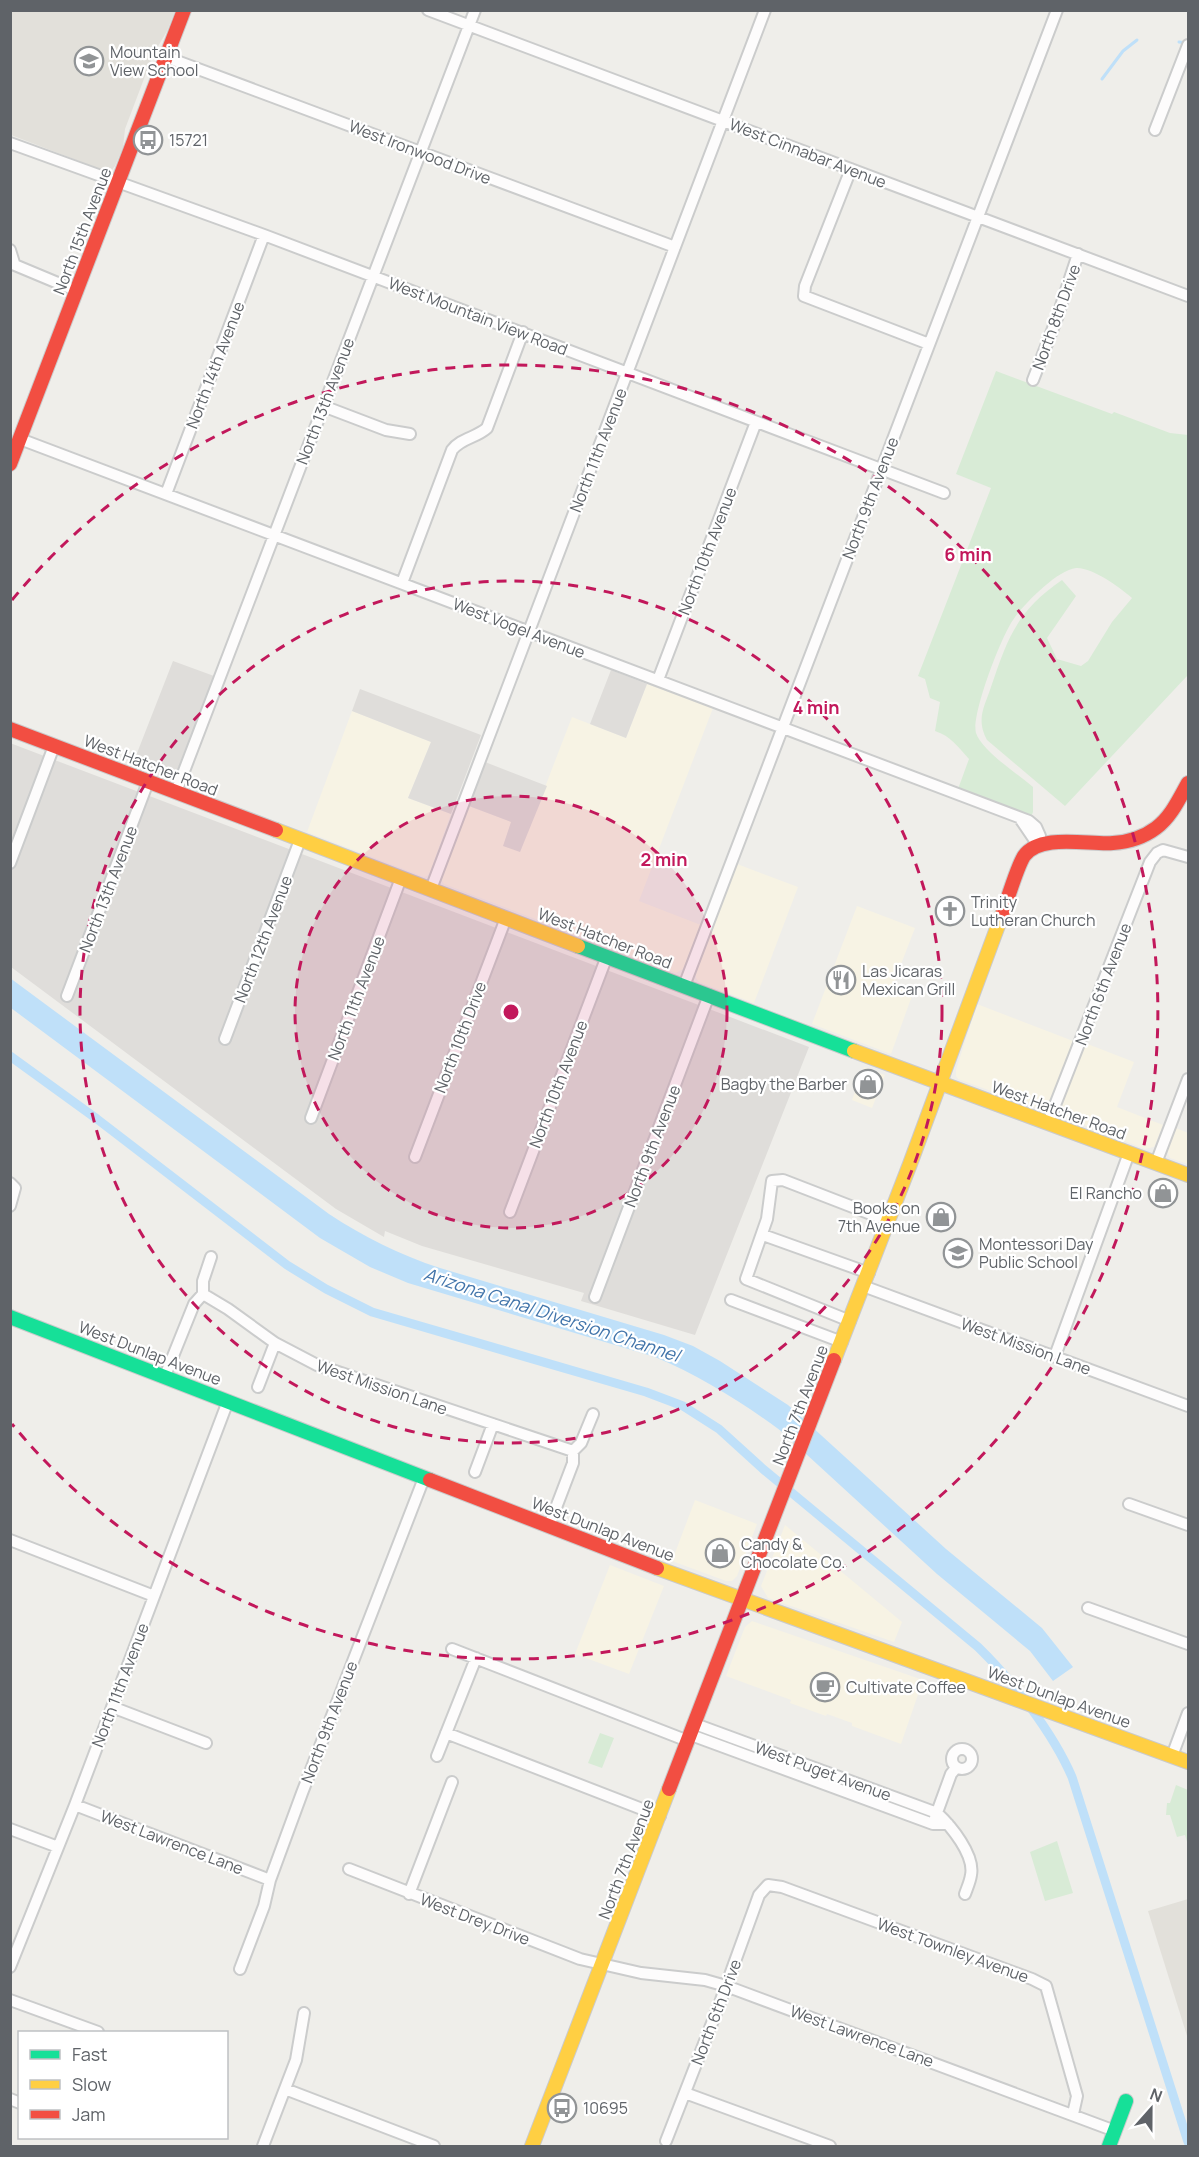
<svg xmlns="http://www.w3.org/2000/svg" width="1199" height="2157" font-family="Manrope,sans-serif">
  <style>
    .commercial { fill: #f7f3e4 }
    .industrial { fill: #dfddda }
    .education { fill: #e2e0da }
    .green { fill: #d8ebd6 }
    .water { fill: #bfe0f9 }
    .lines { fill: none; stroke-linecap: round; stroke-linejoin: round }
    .stream { stroke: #bfe0f9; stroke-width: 3 }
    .canal { stroke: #bfe0f9; stroke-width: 9 }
    .street-casing { stroke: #cbcccc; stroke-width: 14 }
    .fast-casing { stroke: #cacacb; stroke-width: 16 }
    .slow-casing { stroke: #cacacb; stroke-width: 16 }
    .jam-casing { stroke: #cacacb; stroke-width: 16 }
    .street { stroke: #fdfcfc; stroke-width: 10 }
    .fast { stroke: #16e098; stroke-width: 14 }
    .slow { stroke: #ffcf43; stroke-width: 14 }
    .jam { stroke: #f24e42; stroke-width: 14 }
    .ring { fill: none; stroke: #c2185b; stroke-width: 3; stroke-dasharray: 10 8 }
    .labels { text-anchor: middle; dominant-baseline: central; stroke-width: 4.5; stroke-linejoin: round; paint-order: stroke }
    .poi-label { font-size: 16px; fill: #5f6368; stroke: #fff; text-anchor: start }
    .street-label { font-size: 16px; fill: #5f6368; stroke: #fff }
    .water-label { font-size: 18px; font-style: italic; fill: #4174aa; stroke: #fff }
    .centre { fill: #c2185b; stroke: #fff; stroke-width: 3 }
    .ring-label { font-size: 18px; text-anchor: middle; font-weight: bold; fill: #c2185b; stroke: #fff; stroke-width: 4.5; stroke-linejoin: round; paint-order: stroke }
  </style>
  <rect width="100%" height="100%" fill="#efeeea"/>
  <path class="commercial" d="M647 684 713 708 639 901 701 925 683 969 676 973 444 884 441 879 469 806 512 822 520 852 572 717 626 738Z
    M352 711 431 742 408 798 451 814 430 872 427 876 424 877 307 832Z
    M737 864 798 887 754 1003 699 982 696 978V974Z
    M857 906 915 928 893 985 913 993 891 1054 812 1024Z
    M977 1004 1073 1041 1048 1105 1044 1108H1038L958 1079 956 1076V1070Z
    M1085 1043 1134 1062 1117 1107 1163 1125 1154 1147 1145 1149 1061 1116 1059 1109Z
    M864 1067 885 1075 872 1108 852 1100Z
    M1176 1128 1188 1133V1164L1170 1158 1168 1154V1149Z
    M695 1500 757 1524 737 1576 732 1581H726L672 1561Z
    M785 1525 902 1622 894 1642 768 1598 761 1586Z
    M610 1565 664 1586 629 1674 575 1654Z
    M752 1621 923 1680 901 1744 852 1726V1723L827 1714 826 1716 790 1703 791 1700 726 1676 745 1627Z"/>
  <path class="industrial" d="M173 661 214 676 175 776 168 779 132 766Z
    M611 670 647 684 626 738 590 724Z
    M360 689 481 735 451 814 408 798 431 742 352 711Z
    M10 743 809 1047 695 1335 581 1301 584 1293 422 1246 385 1231 384 1237 336 1209 11 967Z
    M485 762 547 786 520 852 503 846 511 822 469 806Z"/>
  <path class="education" d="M10 11H175L167 31 153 55 125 129 123 147 115 166 111 171H105L11 135Z
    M1188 1899V2039L1148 1911Z"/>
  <path class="green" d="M996 371 1112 414 1114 412 1170 433 1188 435V675L1065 806 987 740C976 719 984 708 991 687 1008 637 1017 611 1062 580L1076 596 1047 638 1057 659 1081 666 1088 661 1112 622 1132 598C1121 588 1092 567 1076 568 1057 570 1023 605 1013 620 1001 637 971 715 976 733 982 751 1018 774 1033 787V812L1031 817 958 789 969 759C958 747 951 736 935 731L940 702 930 698 925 679 918 676 991 488 956 474Z
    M600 1733 614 1738 602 1768 588 1763Z
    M1176 1785 1188 1790V1845L1185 1835 1177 1837 1170 1815H1166L1167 1803H1170Z
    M1057 1841 1073 1893 1045 1901 1030 1852Z"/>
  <path class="water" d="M10 978 329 1214C364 1237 400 1255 440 1268L664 1335 693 1346 720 1361 788 1405 946 1549 1042 1628 1073 1667 1053 1681 1030 1651 937 1574 781 1431C742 1402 700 1376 655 1357L408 1283 370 1267 320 1238 11 1008Z"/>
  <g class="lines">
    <path class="stream" d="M1179 42 1187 43
      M1102 79 1123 51 1137 40"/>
    <path class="canal" d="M10 1056 97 1119 287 1265 326 1289 372 1312 646 1392 683 1406 719 1429 763 1469 978 1647C1013 1681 1053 1733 1072 1777L1188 2142"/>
    <g class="street-casing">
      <path id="street" d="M428 10 1188 296
        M166 57 675 247
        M1155 130 1188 45
        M10 143 264 235 944 493
        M851 169 805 286 804 296 929 344
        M10 250 14 263
        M10 263 77 291
        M1033 380 1057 318 1078 254
        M323 406 386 430 410 434
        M20 439 1029 821 1036 827 1040 836 1038 845
        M166 494 264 235
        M402 583 452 450C461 438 476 438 487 428L523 332
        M658 680 756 422
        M176 792 475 10
        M1021 820 1038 845
        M10 863 54 746
        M431 889 765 10
        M684 986 1057 10
        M67 996 148 782
        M225 1039 300 840
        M311 1118 401 878
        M1048 1123 1150 862 1157 853 1163 850 1188 857
        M415 1157 506 918
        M1156 1163 1188 1079
        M10 1183 15 1188 10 1206
        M510 1212 607 956
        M763 1235 869 1273
        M863 1286 1188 1406
        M203 1294 228 1309 275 1343 317 1365 573 1451
        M595 1297 709 995
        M731 1300 842 1342
        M850 1321 746 1279 767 1219 772 1181 783 1180 889 1221
        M1055 1356 1129 1153
        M165 1376 194 1304 203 1294V1281L211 1257
        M258 1387 275 1343
        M475 1472 493 1424
        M1129 1504 1188 1525
        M549 1526 573 1463V1451L581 1443 593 1414
        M10 1540 154 1596
        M1088 1608 1188 1644
        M452 1649 688 1741
        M112 1707 206 1743
        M695 1724 937 1813C951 1826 975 1855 971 1875 970 1882 967 1888 965 1894
        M446 1733 660 1816
        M691 1735 933 1824H948
        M952 1759a10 10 0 1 1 20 0a10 10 0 1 1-20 0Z
        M437 1756 476 1658
        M1172 1756 1188 1713
        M75 1805 270 1880
        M935 1818 951 1774 956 1768
        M10 1829 58 1847
        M349 1869 580 1959 641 1973 705 1980 726 1986 1115 2131
        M409 1894 452 1782
        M10 1967 75 1805 228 1401
        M240 1969 264 1906 270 1880 302 1793 424 1478
        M10 2000 98 2032
        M285 2089 434 2146
        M685 2093 830 2146
        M10 2099 20 2103
        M666 2141 721 2000 759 1895 768 1885 782 1887 1032 1979 1046 1986 1077 2096 1073 2114
        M263 2146 296 2060 304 2013"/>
    </g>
    <g class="fast-casing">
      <path id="fast" d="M578 946 854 1051
        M10 1317 430 1480
        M1109 2146 1126 2101"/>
    </g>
    <g class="slow-casing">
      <path id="slow" d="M276 830 578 946
        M854 1051 1188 1175
        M834 1360 910 1164 1003 912
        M657 1568 1188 1762
        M532 2146 669 1789"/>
    </g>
    <g class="jam-casing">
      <path id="jam" d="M10 464 184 10
        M10 729 276 830
        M1003 912C1008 898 1017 867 1024 856 1040 833 1089 845 1113 843 1128 842 1144 837 1156 828 1171 817 1179 799 1188 783
        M430 1480 657 1568
        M669 1789 834 1360"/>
    </g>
    <use href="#street" class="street"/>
    <use href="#fast" class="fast"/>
    <use href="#slow" class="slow"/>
    <use href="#jam" class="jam"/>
  </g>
  <circle cx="511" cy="1012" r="216" fill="#c2185b" fill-opacity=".12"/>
  <g class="ring">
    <circle cx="511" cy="1012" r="216"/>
    <circle cx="511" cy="1012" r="431"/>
    <path d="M12 600A647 647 0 1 1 12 1424"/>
  </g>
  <defs>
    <g id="school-ring" transform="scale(1.5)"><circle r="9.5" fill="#fff" stroke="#919496" stroke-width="1.5"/><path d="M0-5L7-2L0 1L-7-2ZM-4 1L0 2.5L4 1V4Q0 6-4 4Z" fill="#919496"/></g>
    <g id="bus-ring" transform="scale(1.5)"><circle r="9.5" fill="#fff" stroke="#919496" stroke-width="1.5"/><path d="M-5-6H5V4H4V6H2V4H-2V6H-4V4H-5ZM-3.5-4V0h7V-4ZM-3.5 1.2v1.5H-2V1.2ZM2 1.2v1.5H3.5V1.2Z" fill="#919496"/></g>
    <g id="church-ring" transform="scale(1.5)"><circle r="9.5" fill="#fff" stroke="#919496" stroke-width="1.5"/><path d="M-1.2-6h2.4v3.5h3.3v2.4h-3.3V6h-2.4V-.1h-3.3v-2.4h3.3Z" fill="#919496"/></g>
    <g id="restaurant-ring" transform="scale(1.5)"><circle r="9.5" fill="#fff" stroke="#919496" stroke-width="1.5"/><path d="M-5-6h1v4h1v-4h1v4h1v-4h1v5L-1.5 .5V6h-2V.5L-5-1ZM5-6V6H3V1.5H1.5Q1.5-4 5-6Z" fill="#919496"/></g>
    <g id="shop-ring" transform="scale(1.5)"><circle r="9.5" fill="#fff" stroke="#919496" stroke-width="1.5"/><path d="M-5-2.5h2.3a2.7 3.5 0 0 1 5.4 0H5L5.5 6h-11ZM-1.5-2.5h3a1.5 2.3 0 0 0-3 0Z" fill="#919496"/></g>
    <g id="cafe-ring" transform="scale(1.5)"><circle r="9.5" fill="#fff" stroke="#919496" stroke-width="1.5"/><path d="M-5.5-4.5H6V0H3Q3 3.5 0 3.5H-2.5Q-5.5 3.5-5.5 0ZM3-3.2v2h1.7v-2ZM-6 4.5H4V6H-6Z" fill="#919496"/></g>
  </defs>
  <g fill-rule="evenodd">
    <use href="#school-ring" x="89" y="61"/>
    <use href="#bus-ring" x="148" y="140"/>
    <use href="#church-ring" x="950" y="911"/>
    <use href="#restaurant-ring" x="841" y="980"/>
    <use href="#shop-ring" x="868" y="1084"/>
    <use href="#shop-ring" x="1163" y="1193"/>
    <use href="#shop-ring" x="941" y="1217"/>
    <use href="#school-ring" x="958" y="1253"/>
    <use href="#shop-ring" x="720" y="1553"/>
    <use href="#cafe-ring" x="825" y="1687"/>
    <use href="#bus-ring" x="562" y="2108"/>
  </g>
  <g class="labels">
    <g class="poi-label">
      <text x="110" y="52">Mountain<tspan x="110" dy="18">View School</tspan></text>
      <text x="169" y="140">15721</text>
      <text x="971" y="902">Trinity<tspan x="971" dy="18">Lutheran Church</tspan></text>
      <text x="862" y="971">Las Jicaras<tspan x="862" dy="18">Mexican Grill</tspan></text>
      <text x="847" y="1084" text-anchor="end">Bagby the Barber</text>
      <text x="1142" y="1193" text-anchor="end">El Rancho</text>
      <text x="920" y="1208" text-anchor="end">Books on<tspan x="920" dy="18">7th Avenue</tspan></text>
      <text x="979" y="1244">Montessori Day<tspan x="979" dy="18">Public School</tspan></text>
      <text x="741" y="1544">Candy &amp;<tspan x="741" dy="18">Chocolate Co.</tspan></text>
      <text x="846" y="1687">Cultivate Coffee</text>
      <text x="583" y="2108">10695</text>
    </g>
    <g class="street-label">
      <text transform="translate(420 152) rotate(21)">West Ironwood Drive</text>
      <text transform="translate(808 153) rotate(21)">West Cinnabar Avenue</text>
      <text transform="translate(82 231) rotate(-69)">North 15th Avenue</text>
      <text transform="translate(478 316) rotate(21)">West Mountain View Road</text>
      <text transform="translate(1056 317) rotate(-70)">North 8th Drive</text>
      <text transform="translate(215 365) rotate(-69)">North 14th Avenue</text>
      <text transform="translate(325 401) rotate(-69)">North 13th Avenue</text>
      <text transform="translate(598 450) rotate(-69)">North 11th Avenue</text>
      <text transform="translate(870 498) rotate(-69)">North 9th Avenue</text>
      <text transform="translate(707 551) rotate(-69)">North 10th Avenue</text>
      <text transform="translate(519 628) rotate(21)">West Vogel Avenue</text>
      <text transform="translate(151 765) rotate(21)">West Hatcher Road</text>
      <text transform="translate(108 889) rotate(-69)">North 13th Avenue</text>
      <text transform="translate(605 938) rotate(21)">West Hatcher Road</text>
      <text transform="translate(263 939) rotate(-69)">North 12th Avenue</text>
      <text transform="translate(1103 984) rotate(-69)">North 6th Avenue</text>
      <text transform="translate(356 998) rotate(-69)">North 11th Avenue</text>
      <text transform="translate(460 1037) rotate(-69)">North 10th Drive</text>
      <text transform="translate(558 1084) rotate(-69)">North 10th Avenue</text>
      <text transform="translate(1059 1110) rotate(20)">West Hatcher Road</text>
      <text transform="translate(652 1146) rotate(-69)">North 9th Avenue</text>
      <text transform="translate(1026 1346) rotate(20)">West Mission Lane</text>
      <text transform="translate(150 1353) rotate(21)">West Dunlap Avenue</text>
      <text transform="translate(382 1387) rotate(19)">West Mission Lane</text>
      <text transform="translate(800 1405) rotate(-69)">North 7th Avenue</text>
      <text transform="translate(603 1529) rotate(21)">West Dunlap Avenue</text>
      <text transform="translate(120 1685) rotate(-69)">North 11th Avenue</text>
      <text transform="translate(1059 1697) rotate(20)">West Dunlap Avenue</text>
      <text transform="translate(329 1722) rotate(-69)">North 9th Avenue</text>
      <text transform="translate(823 1771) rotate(20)">West Puget Avenue</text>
      <text transform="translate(172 1842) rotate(21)">West Lawrence Lane</text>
      <text transform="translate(626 1859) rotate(-69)">North 7th Avenue</text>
      <text transform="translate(475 1919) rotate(21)">West Drey Drive</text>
      <text transform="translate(953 1950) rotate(20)">West Townley Avenue</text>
      <text transform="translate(716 2012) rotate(-69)">North 6th Drive</text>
      <text transform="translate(862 2036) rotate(20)">West Lawrence Lane</text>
    </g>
    <g class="water-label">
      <text transform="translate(552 1314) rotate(18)">Arizona Canal Diversion Channel</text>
    </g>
  </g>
  <circle cx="511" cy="1012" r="9" class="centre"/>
  <g class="ring-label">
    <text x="968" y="561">6 min</text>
    <text x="816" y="714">4 min</text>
    <text x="664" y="866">2 min</text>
  </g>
  <rect width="1199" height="2157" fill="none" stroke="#5f6368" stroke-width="24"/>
  <rect x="18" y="2031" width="210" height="108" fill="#ffffff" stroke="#bfc1c3" stroke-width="1.5"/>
  <rect x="30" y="2050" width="30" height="9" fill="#16e098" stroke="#bfc1c3" stroke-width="1.5"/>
  <text x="72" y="2061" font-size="18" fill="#5f6368">Fast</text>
  <rect x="30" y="2080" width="30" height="9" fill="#ffcf43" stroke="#bfc1c3" stroke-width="1.5"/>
  <text x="72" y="2091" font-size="18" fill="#5f6368">Slow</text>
  <rect x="30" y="2110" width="30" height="9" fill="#f24e42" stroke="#bfc1c3" stroke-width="1.5"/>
  <text x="72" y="2121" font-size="18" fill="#5f6368">Jam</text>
  <g transform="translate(1151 2109) rotate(21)" stroke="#ffffff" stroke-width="4.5" paint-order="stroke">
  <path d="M0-4.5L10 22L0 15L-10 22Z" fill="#5f6368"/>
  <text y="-9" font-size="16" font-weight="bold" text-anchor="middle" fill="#5f6368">N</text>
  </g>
</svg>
